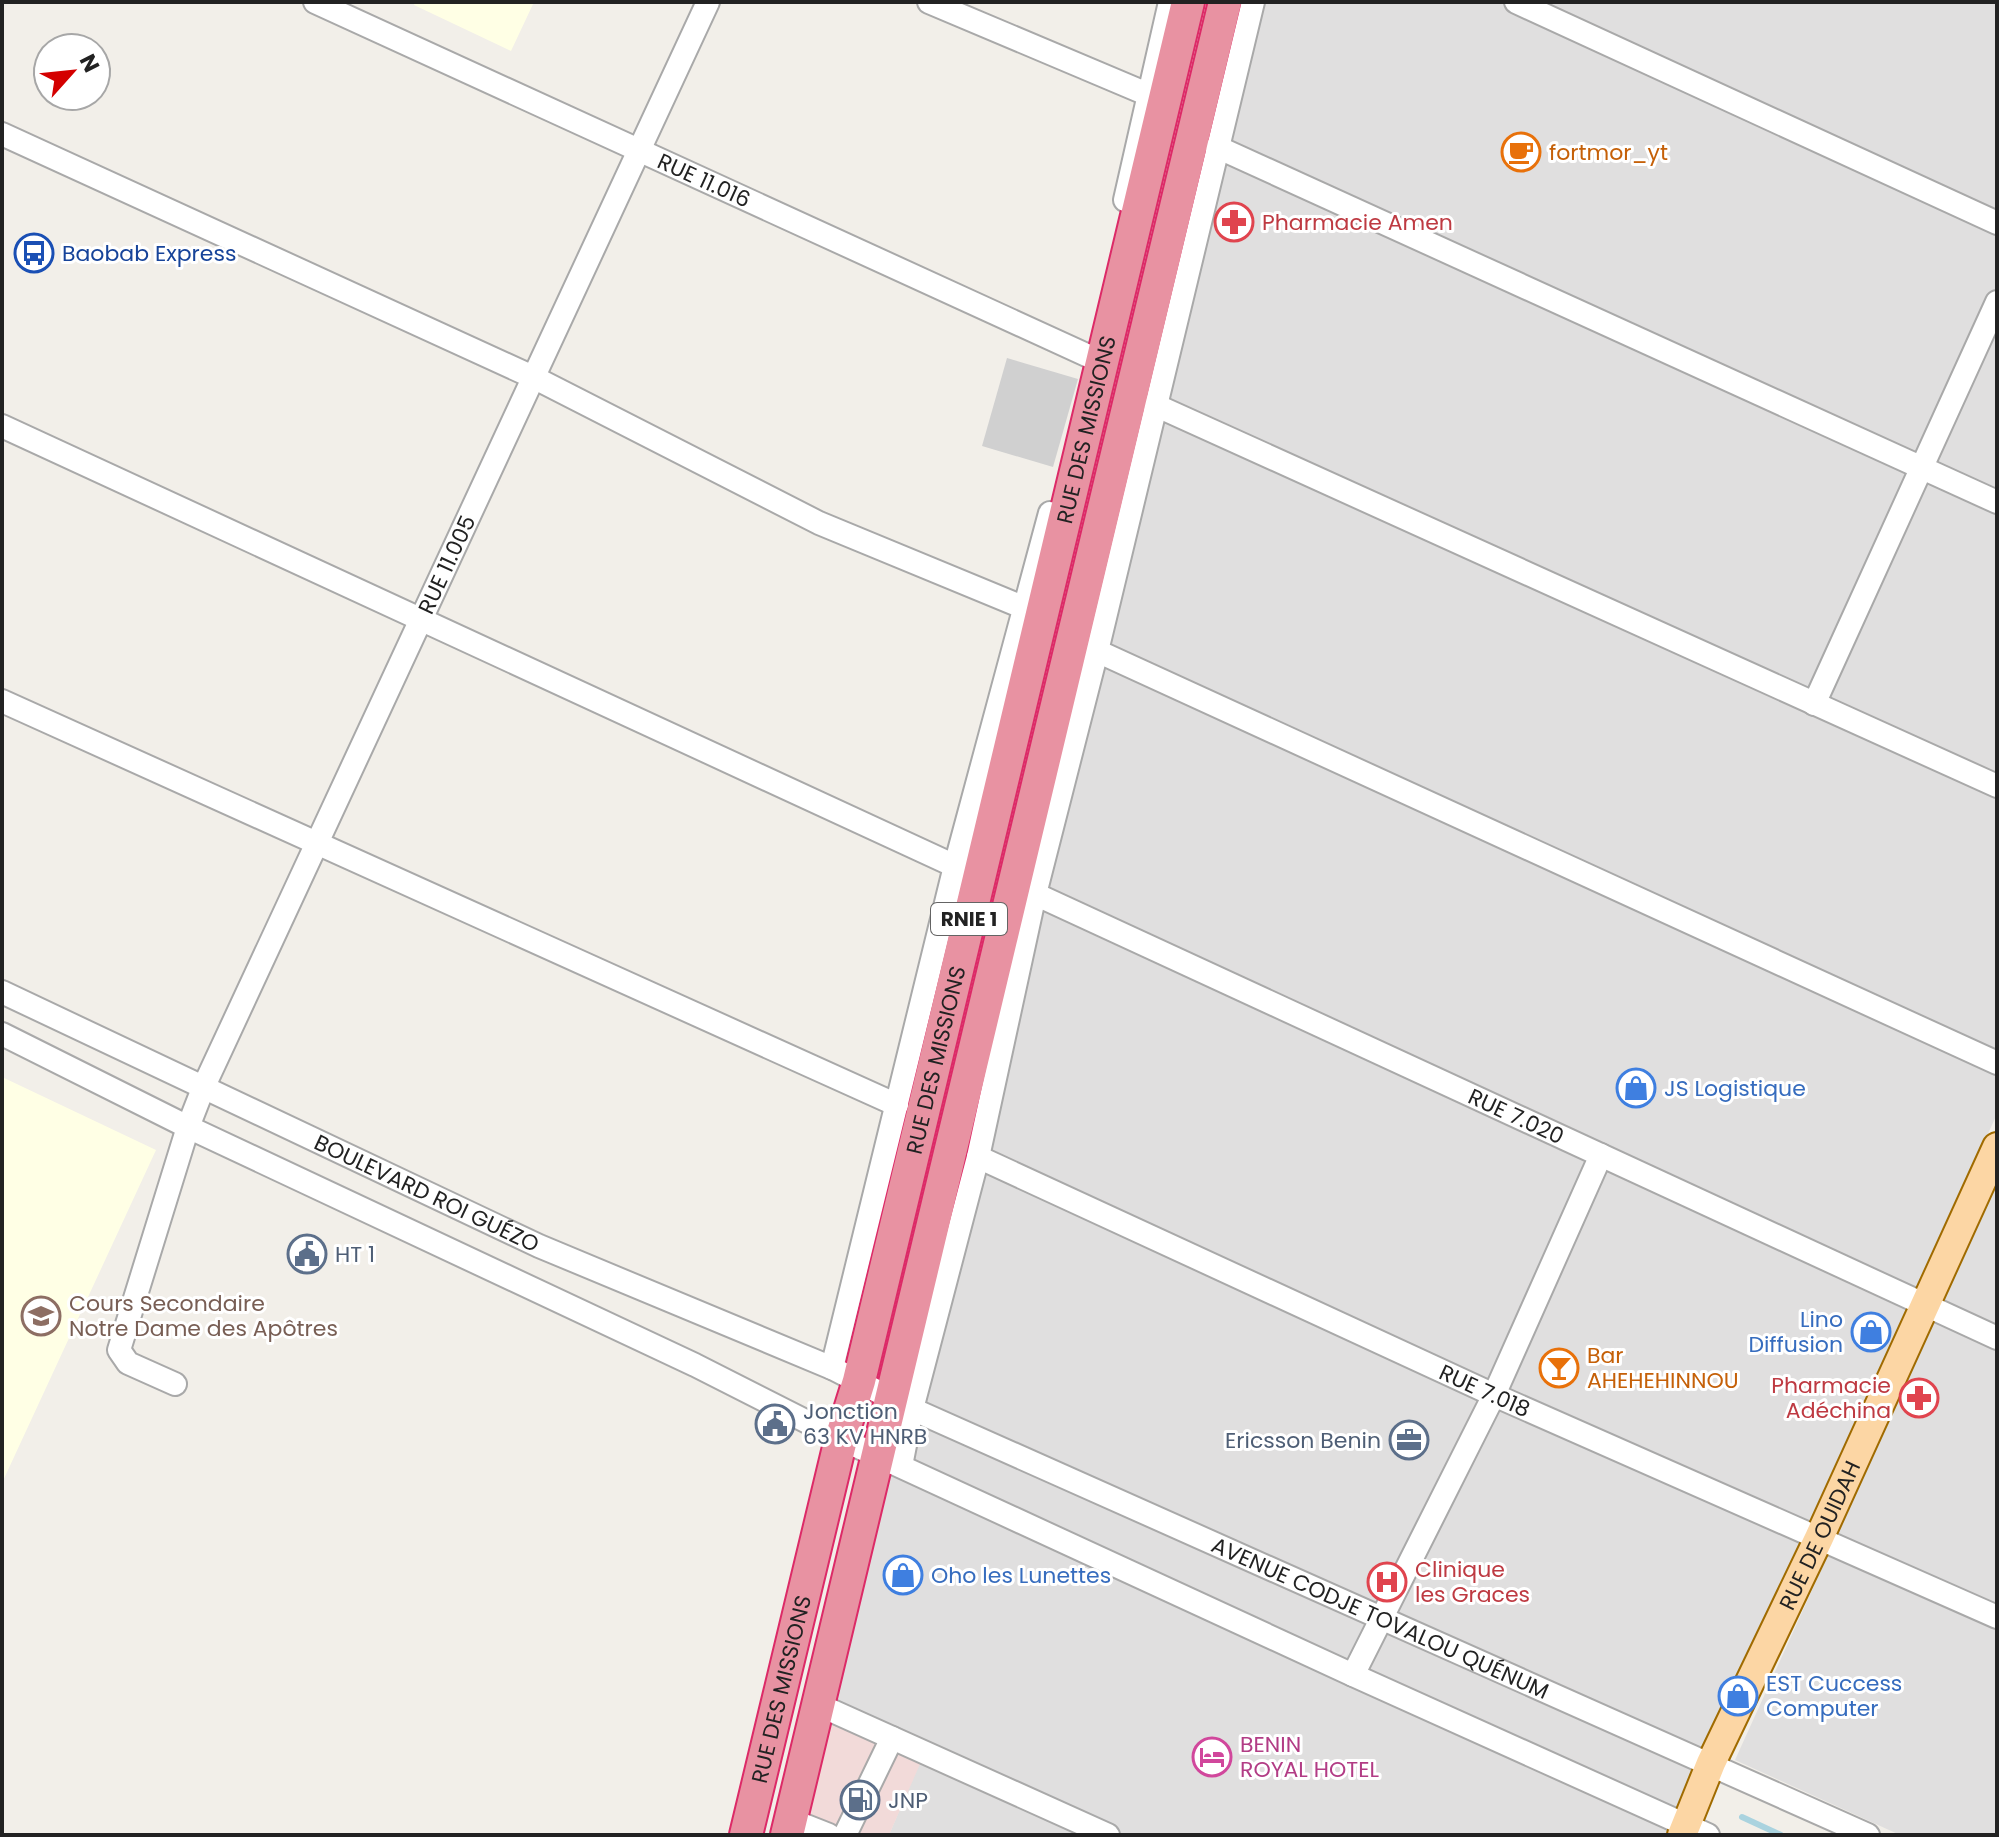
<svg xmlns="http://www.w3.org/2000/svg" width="1999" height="1837" font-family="Poppins,sans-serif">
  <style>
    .residential { fill: #e0dfdf }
    .commercial { fill: #f2dad9 }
    .education { fill: #ffffe5 }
    .religious { fill: #d0d0d0 }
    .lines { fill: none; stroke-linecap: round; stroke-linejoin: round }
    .stream { stroke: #aad3df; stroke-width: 6 }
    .minor-casing { stroke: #a9a9a9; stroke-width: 26 }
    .major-casing { stroke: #a06b00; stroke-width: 32 }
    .highway-casing { stroke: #dc2a67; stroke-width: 36 }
    .minor { stroke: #fff; stroke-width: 22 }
    .major { stroke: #fcd6a4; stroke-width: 28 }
    .highway { stroke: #e892a2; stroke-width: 32 }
    .labels { text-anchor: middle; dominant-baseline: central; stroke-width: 6; stroke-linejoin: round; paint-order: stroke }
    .shield { fill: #fff; stroke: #646464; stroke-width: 2 }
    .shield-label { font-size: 20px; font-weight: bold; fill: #222 }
    .food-label { font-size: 22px; fill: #c56008; stroke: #fff; text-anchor: start }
    .street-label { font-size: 22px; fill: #222; stroke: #fff }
    .health-label { font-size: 22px; fill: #be3a42; stroke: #fff; text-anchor: start }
    .transit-label { font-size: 22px; fill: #164399; stroke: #fff; text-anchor: start }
    .shop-label { font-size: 22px; fill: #366cbe; stroke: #fff; text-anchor: start }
    .service-label { font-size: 22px; fill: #4e5e75; stroke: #fff; text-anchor: start }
    .education-label { font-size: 22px; fill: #785e54; stroke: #fff; text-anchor: start }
    .hotel-label { font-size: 22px; fill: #b23c85; stroke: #fff; text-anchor: start }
  </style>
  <rect width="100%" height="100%" fill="#f2efe9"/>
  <path class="residential" d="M1238 2H1997V1114L1667 1835H889L919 1764 828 1721Z
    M1997 1182V1835H1900L1735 1760Z"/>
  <path class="commercial" d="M828 1721 920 1764 889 1835H805Z"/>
  <path class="education" d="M415 2H534L511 51 414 5Z
    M2 1077 156 1150 2 1483Z"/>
  <path class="religious" d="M1007 358 1078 379 1053 467 982 446Z"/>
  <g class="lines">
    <path class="stream" d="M1742 1817 1781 1835"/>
    <g class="minor-casing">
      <g id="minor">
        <path id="s1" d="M315 2 1093 358"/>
        <path d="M929 2 1147 94"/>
        <path d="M1516 2 1997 223"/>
        <path d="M2 134 533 377 819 523 1025 608"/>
        <path d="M1217 147 1997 502"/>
        <path d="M1125 200 1170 2"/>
        <path d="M1155 405 1997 786"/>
        <path d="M2 426 955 866"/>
        <path d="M1097 651 1997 1063"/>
        <path d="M2 701 897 1105"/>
        <path d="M1814 704 1997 302"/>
        <path id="s2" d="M1035 894 1997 1338"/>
        <path id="s3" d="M2 992 539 1246 832 1368 912 1409 1868 1835"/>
        <path d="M2 1034 188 1127 695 1365 841 1439 1353 1675 1708 1835"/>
        <path id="s4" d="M978 1157 1494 1395 1997 1617"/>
        <path d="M832 1368 955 866 1050 513"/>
        <path id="s5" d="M175 1384 128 1363 119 1350 188 1127 204 1086 708 2"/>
        <path d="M901 1466 912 1409 978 1157 1035 894 1097 651 1253 2"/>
        <path d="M1353 1675 1494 1395 1601 1155"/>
        <path d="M819 1705 1108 1835"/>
        <path d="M791 1820 829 1835"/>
        <path d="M845 1835 892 1738"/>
      </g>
    </g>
    <g class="major-casing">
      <g id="major">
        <path id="s6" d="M1682 1835 1711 1763 1819 1538 1997 1147"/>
      </g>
    </g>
    <g class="highway-casing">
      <g id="highway">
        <path id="s7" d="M746 1835 841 1439 859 1381 1188 2"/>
        <path d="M787 1835 1225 2"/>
      </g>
    </g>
    <use href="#minor" class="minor"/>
    <use href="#major" class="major"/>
    <use href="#highway" class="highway"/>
  </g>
  <defs>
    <g id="cafe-ring" transform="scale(2)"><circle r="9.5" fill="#fff" stroke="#e8710a" stroke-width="1.5"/><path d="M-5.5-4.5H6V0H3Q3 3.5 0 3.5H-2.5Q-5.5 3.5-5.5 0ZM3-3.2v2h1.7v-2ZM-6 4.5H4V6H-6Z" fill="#e8710a"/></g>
    <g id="pharmacy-ring" transform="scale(2)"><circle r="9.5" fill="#fff" stroke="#e0444e" stroke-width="1.5"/><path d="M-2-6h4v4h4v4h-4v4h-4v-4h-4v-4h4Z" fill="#e0444e"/></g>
    <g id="bus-ring" transform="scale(2)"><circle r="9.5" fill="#fff" stroke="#1a4fb4" stroke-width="1.5"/><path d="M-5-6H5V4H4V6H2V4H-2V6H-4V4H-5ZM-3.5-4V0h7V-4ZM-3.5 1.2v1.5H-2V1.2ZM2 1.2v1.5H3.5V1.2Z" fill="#1a4fb4"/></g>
    <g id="shop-ring" transform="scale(2)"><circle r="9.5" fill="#fff" stroke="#3f7fe0" stroke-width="1.5"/><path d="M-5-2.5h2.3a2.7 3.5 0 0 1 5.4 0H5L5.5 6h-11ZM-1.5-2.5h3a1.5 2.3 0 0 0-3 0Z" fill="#3f7fe0"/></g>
    <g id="civic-ring" transform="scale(2)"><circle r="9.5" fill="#fff" stroke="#5c6f8a" stroke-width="1.5"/><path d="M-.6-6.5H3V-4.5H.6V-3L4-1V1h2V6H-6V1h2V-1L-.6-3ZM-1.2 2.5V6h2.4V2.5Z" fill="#5c6f8a"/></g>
    <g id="university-ring" transform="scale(2)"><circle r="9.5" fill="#fff" stroke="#8d6e63" stroke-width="1.5"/><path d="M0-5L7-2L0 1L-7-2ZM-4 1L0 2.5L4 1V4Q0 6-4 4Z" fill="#8d6e63"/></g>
    <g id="bar-ring" transform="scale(2)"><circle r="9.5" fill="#fff" stroke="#e8710a" stroke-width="1.5"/><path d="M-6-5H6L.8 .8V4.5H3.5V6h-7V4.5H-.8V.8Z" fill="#e8710a"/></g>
    <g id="office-ring" transform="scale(2)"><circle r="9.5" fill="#fff" stroke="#5c6f8a" stroke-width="1.5"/><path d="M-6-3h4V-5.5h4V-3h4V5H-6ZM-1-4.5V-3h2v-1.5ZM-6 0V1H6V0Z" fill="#5c6f8a"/></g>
    <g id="hospital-ring" transform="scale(2)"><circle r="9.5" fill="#fff" stroke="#e0444e" stroke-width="1.5"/><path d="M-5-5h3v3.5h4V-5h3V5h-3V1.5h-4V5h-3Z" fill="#e0444e"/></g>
    <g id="hotel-ring" transform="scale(2)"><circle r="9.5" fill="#fff" stroke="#d1479c" stroke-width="1.5"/><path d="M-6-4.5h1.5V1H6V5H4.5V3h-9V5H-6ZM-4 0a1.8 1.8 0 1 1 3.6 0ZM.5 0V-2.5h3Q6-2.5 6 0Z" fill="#d1479c"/></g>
    <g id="fuel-ring" transform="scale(2)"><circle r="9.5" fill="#fff" stroke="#5c6f8a" stroke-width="1.5"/><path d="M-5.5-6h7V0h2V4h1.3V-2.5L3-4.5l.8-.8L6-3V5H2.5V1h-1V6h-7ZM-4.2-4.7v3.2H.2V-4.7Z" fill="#5c6f8a"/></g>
  </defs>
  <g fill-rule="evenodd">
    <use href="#cafe-ring" x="1521" y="152"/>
    <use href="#pharmacy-ring" x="1234" y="222"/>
    <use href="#bus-ring" x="34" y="253"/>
    <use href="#shop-ring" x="1636" y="1088"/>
    <use href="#civic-ring" x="307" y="1254"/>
    <use href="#university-ring" x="41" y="1316"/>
    <use href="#shop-ring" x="1871" y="1332"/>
    <use href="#bar-ring" x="1559" y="1368"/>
    <use href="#pharmacy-ring" x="1919" y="1398"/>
    <use href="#civic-ring" x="775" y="1424"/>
    <use href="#office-ring" x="1409" y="1440"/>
    <use href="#shop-ring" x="903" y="1575"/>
    <use href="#hospital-ring" x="1387" y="1582"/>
    <use href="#shop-ring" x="1738" y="1696"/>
    <use href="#hotel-ring" x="1212" y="1757"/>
    <use href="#fuel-ring" x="860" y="1800"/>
  </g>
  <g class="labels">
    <rect class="shield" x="931" y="903" width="76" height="32" rx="6"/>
    <g class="shield-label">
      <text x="969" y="919">RNIE 1</text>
    </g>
    <g class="food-label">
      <text x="1549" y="152">fortmor_yt</text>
      <text x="1587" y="1355">Bar<tspan x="1587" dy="25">AHEHEHINNOU</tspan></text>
    </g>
    <g class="street-label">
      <text stroke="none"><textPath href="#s1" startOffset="428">RUE 11.016</textPath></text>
      <text stroke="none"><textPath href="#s7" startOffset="1446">RUE DES MISSIONS</textPath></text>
      <text stroke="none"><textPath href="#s5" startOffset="920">RUE 11.005</textPath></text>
      <text stroke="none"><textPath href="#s7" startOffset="798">RUE DES MISSIONS</textPath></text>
      <text stroke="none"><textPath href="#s2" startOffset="530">RUE 7.020</textPath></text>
      <text stroke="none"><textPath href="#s3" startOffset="470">BOULEVARD ROI GUÉZO</textPath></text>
      <text stroke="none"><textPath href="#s4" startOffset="558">RUE 7.018</textPath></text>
      <text stroke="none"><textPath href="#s6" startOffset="330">RUE DE OUIDAH</textPath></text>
      <text stroke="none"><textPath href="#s3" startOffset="1514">AVENUE CODJE TOVALOU QUÉNUM</textPath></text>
      <text stroke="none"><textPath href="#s7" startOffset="150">RUE DES MISSIONS</textPath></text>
    </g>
    <g class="health-label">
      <text x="1262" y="222">Pharmacie Amen</text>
      <text x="1891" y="1385" text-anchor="end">Pharmacie<tspan x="1891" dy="25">Adéchina</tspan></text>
      <text x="1415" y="1569">Clinique<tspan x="1415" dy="25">les Graces</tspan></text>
    </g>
    <g class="transit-label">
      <text x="62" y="253">Baobab Express</text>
    </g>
    <g class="shop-label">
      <text x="1664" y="1088">JS Logistique</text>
      <text x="1843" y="1319" text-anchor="end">Lino<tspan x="1843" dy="25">Diffusion</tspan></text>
      <text x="931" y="1575">Oho les Lunettes</text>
      <text x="1766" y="1683">EST Cuccess<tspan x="1766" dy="25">Computer</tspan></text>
    </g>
    <g class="service-label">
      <text x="335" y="1254">HT 1</text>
      <text x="803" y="1411">Jonction<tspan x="803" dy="25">63 KV HNRB</tspan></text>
      <text x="1381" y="1440" text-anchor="end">Ericsson Benin</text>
      <text x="888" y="1800">JNP</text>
    </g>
    <g class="education-label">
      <text x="69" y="1303">Cours Secondaire<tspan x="69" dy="25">Notre Dame des Apôtres</tspan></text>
    </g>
    <g class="hotel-label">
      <text x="1240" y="1744">BENIN<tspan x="1240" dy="25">ROYAL HOTEL</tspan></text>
    </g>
  </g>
  <rect width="1999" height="1837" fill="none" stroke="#222222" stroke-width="8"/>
  <g transform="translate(72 72) rotate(63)"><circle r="38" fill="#ffffff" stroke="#a7a7a7" stroke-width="2"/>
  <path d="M0-6L14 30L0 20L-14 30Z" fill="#d40000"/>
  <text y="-12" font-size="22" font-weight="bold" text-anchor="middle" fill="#222222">N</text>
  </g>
</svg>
